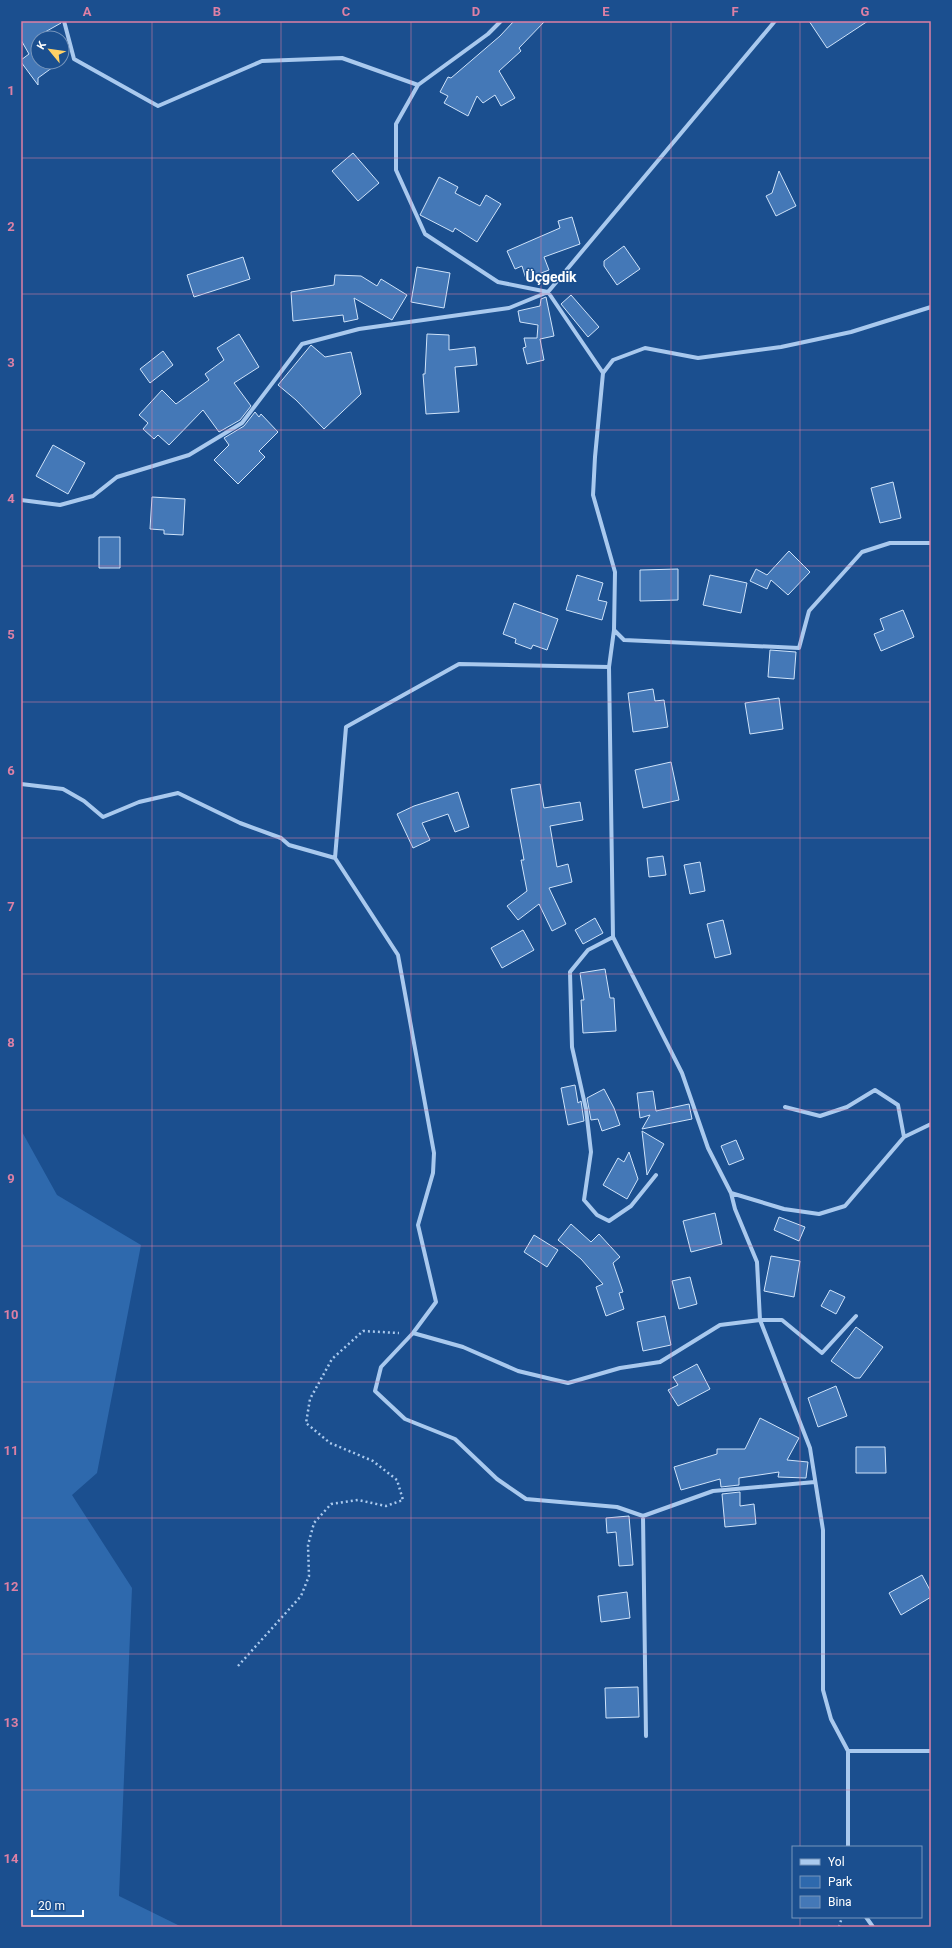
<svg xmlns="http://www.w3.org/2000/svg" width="952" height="1948" font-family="Roboto,sans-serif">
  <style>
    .green { fill: #2e69ad }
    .building { fill: #4478b7; stroke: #cfe3fa }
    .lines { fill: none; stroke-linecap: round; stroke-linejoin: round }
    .path { stroke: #a9c9ee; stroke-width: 2.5; stroke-dasharray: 2 3; stroke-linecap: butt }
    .minor { stroke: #a9c9ee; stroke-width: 4 }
    .grid { fill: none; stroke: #dd80a5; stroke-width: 1; stroke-opacity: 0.55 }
    .labels { text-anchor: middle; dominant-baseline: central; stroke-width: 3; stroke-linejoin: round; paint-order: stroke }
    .quarter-label { font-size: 14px; font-weight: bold; fill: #fff; stroke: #1b4f8f }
    .neatline { fill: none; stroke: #dd80a5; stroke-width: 1.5 }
    .grid-label { font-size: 13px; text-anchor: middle; font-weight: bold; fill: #dd80a5 }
  </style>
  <rect width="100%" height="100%" fill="#1b4f8f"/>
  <path class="green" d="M21 1130 57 1195 141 1245 97 1473 72 1495 132 1588 119 1896 182 1927H21Z"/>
  <path class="building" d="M21 21H61V23L38 36V62H60L38 78V85L21 62V60L29 54 21 40Z
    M514 21H545L519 48 521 51 499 71 515 98 501 106 495 95 483 103 477 96 468 116 444 103 448 96 440 92 448 77 451 78 500 36Z
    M809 21H868L827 48Z
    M353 153 379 183 358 201 332 171Z
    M779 171 796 206 776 216 766 196 772 193Z
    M439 177 458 187 455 193 480 206 486 195 501 204 477 242 455 228 453 232 420 215Z
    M572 217 580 244 544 257 549 270 526 279 522 266 515 269 507 251 560 228 558 221Z
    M624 246 640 269 617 285 604 266V261Z
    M243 257 250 279 194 297 187 275Z
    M417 267 450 273 444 308 411 302Z
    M335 275 361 276 377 286 381 279 407 295 392 320 354 298 358 319 344 322 343 315 293 321 291 292 334 285Z
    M571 295 599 327 588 337 561 304Z
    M546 297 554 336 540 339 544 360 527 364 523 348 526 347 524 338H537L538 325 520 322 518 311 540 306 541 299Z
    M239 334 259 367 234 383 251 406 240 420 219 432 203 410 169 445 158 435 154 439 143 429 148 423 139 415 162 390 176 404 209 380 205 374 224 360 217 348Z
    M427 334 449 335V350L475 347 477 365 455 367 459 412 426 414 423 374H425Z
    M311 345 325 357 351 352 361 394 324 429 296 400 278 385Z
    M163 351 173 365 150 383 140 369Z
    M255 412 259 417 261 414 278 432 259 451 265 457 238 484 214 460 229 445 224 438 244 426Z
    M53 445 85 463 68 494 36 476Z
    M893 482 901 518 880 523 871 488Z
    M152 497 185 499 183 535 164 534V530L150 529Z
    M99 537H120V568H99Z
    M789 551 810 572 788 595 771 580 767 589 750 581 756 569 767 575Z
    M678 569V600L640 601V570Z
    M577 575 603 583 598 600 607 602 602 620 566 610Z
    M710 575 747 583 741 613 703 605Z
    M514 603 558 619 547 650 533 645 531 649 515 643 516 639 503 634Z
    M903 610 914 637 881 651 874 634 884 630 880 619Z
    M770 650 796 652 794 679 768 677Z
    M653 689 655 701 664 700 668 727 633 732 628 693Z
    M779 698 783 729 750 734 745 703Z
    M671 762 679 800 643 808 635 770Z
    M540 784 544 808 580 802 583 820 550 826 557 867 568 864 572 882 549 888 566 924 552 931 539 904 518 920 507 906 527 891 521 860H524L511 789Z
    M458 792 469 827 455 832 448 814 422 823 430 840 413 848 397 814 414 806Z
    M663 856 666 875 649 877 647 858Z
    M700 862 705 891 690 894 684 865Z
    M595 918 603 933 583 944 575 930Z
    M723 920 731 954 715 958 707 924Z
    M523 930 534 950 502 968 491 948Z
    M605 969 610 998H614L616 1031 583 1033 581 1000H584L580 973Z
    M575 1085 578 1103 581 1101 584 1121 568 1125 561 1088Z
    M604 1089 614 1108 620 1125 602 1131 598 1119 591 1120 587 1098Z
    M653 1091 656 1111 689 1104 692 1119 642 1129 650 1115 640 1118 637 1093Z
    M642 1131 664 1144 647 1175Z
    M736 1140 744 1159 729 1165 721 1146Z
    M629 1152 638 1179 627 1199 603 1185 618 1158 624 1162Z
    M715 1213 722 1244 691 1252 683 1221Z
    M779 1217 805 1227 799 1241 774 1230Z
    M571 1224 591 1242 599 1234 620 1257 613 1263 623 1292 619 1293 624 1309 606 1316 596 1287 603 1284 581 1259 558 1240Z
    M534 1235 558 1250 547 1267 524 1252Z
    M771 1256 800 1261 794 1297 764 1291Z
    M690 1277 697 1304 679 1309 672 1281Z
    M830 1290 845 1297 836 1314 821 1306Z
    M665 1316 671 1345 643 1351 637 1322Z
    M856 1327 883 1347 860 1378H855L831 1361Z
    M697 1364 710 1389 678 1406 668 1390 678 1385 673 1377Z
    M836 1386 847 1416 818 1427 808 1398Z
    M760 1418 799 1438 787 1460 808 1462 806 1478 778 1477 779 1472 739 1478V1485L721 1487 720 1479 681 1490 674 1467 717 1454V1449H745Z
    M856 1447H885L886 1473H856Z
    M740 1492V1506L754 1504 756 1524 725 1527 722 1494Z
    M629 1516 633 1565 619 1566 616 1532 607 1533 606 1518Z
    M922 1575 931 1592V1597L901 1615 889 1593Z
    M627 1592 630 1618 601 1622 598 1596Z
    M638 1687 639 1717 606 1718 605 1688Z"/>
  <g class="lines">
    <path class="path" d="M238 1666 301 1596 309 1576 308 1545 314 1523 331 1504 358 1500 386 1506 403 1500 397 1480 373 1461 330 1443 306 1423 310 1399 332 1359 363 1331 399 1333
      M839 1927 842 1917"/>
    <path class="minor" d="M64 21 74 59 158 106 262 61 342 58 418 85
      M501 21 488 34 418 85 396 124V170L425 234 498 282 548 292 603 373
      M21 500 60 505 93 496 117 477 189 455 242 423 302 344 359 329 509 308 548 292 775 21
      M614 630 624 640 799 648 809 611 862 552 890 543H931
      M609 667 614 630 615 572 593 495 595 457 603 373 613 360 645 348 698 358 781 347 851 332 931 307
      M21 784 63 789 84 801 103 817 139 802 178 793 240 823 281 838 289 845 335 858
      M613 937 588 950 570 972 572 1047 586 1109 591 1152 584 1200 597 1215 609 1221 631 1206 656 1175
      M785 1107 820 1116 847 1107 875 1090 898 1105 904 1137
      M731 1193 784 1209 819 1214 845 1206 904 1137 931 1124
      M413 1333 463 1347 518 1371 568 1383 620 1368 660 1362 720 1325 760 1320H782L822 1353 856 1316
      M815 1482 713 1491 643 1516 617 1507 526 1499 497 1479 455 1439 405 1419 375 1391 381 1367 413 1333 436 1302 418 1225 433 1173 434 1153 398 955 335 858 346 727 459 664 609 667 613 937 682 1073 708 1148 731 1193 735 1209 757 1262 760 1320 810 1448 823 1530V1690L831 1719 848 1751V1847
      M643 1516 646 1736
      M848 1751H931
      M866 1917 873 1927"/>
  </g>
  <path class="grid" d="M152 21V1927M281 21V1927M411 21V1927M541 21V1927M671 21V1927M800 21V1847M21 158H931M21 294H931M21 430H931M21 566H931M21 702H931M21 838H931M21 974H931M21 1110H931M21 1246H931M21 1382H931M21 1518H931M21 1654H931M21 1790H931M800 1917V1927"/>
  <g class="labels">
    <g class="quarter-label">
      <text x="551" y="277">Üçgedik</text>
    </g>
  </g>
  <rect width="952" height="1948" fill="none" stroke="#1b4f8f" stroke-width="44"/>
  <rect x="792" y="1846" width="130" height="72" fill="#1b4f8f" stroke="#7695bc"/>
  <rect x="800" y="1859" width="20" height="6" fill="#a9c9ee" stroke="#7695bc"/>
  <text x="828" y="1866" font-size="12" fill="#ffffff">Yol</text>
  <rect x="800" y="1876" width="20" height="12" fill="#2e69ad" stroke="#7695bc"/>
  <text x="828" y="1886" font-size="12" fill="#ffffff">Park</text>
  <rect x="800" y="1896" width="20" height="12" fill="#4478b7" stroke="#7695bc"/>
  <text x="828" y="1906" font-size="12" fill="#ffffff">Bina</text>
  <g transform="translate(50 50) rotate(299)"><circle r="19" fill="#1b4f8f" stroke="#7695bc"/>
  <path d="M0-3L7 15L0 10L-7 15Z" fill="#ffd166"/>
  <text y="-6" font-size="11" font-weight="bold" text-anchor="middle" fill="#ffffff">K</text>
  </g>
  <path d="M32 1910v6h51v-6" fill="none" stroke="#ffffff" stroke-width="2"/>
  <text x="38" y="1910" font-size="12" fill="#ffffff" stroke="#1b4f8f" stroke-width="3" paint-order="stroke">20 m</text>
  <rect x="22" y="22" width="908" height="1904" class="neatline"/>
  <g class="grid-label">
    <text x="87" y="16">A</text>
    <text x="217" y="16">B</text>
    <text x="346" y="16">C</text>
    <text x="476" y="16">D</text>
    <text x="606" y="16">E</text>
    <text x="735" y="16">F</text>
    <text x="865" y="16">G</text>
    <text x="11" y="95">1</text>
    <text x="11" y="231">2</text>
    <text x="11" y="367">3</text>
    <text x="11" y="503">4</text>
    <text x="11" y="639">5</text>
    <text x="11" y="775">6</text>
    <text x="11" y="911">7</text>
    <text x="11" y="1047">8</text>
    <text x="11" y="1183">9</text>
    <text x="11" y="1319">10</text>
    <text x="11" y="1455">11</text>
    <text x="11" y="1591">12</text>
    <text x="11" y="1727">13</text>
    <text x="11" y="1863">14</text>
  </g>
</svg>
